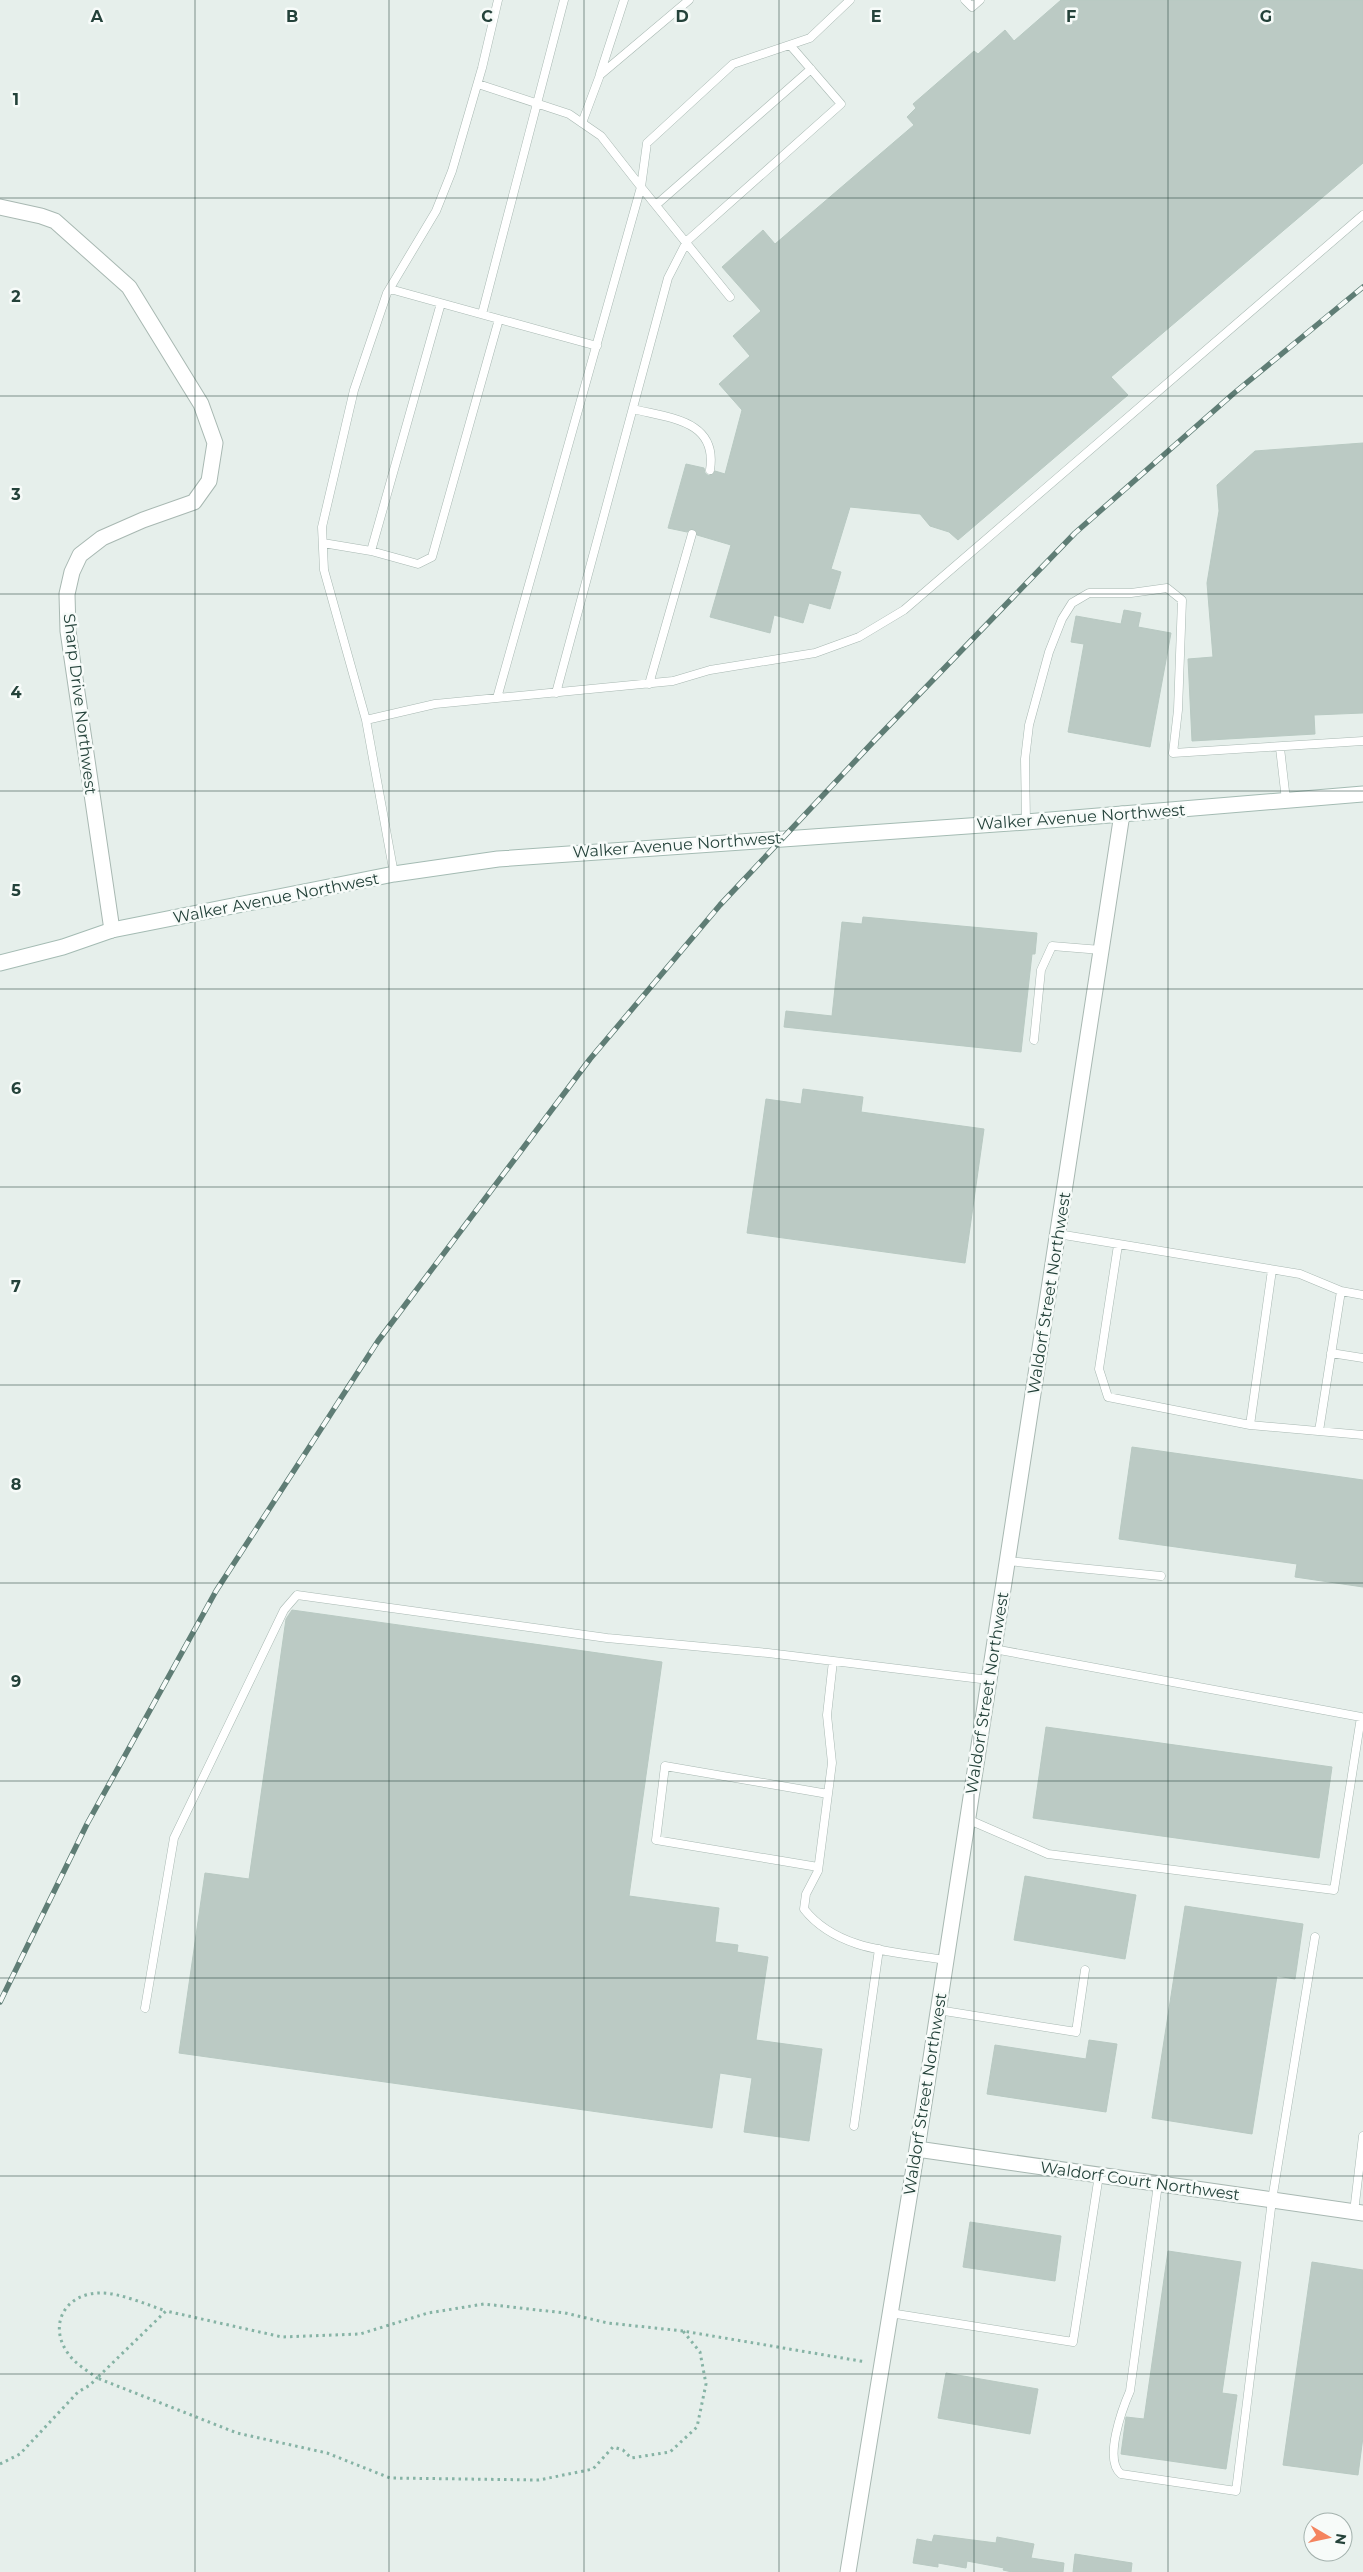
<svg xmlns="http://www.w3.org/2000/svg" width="1363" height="2572" font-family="Montserrat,sans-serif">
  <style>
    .building { fill: #bbcac4; stroke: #b8c9c2 }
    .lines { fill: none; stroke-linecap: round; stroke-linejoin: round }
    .lane-casing { stroke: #a8b8b2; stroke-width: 9 }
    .street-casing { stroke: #a8b8b2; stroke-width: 17 }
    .secondary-casing { stroke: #a4bbb3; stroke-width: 17 }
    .path { stroke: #86b3a5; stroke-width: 3; stroke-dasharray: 2.5 4; stroke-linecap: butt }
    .lane { stroke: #fff; stroke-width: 8 }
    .street { stroke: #fff; stroke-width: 15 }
    .secondary { stroke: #fff; stroke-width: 15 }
    .rail-casing { stroke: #5f7d75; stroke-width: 5.5 }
    .rail { stroke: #f7fbf9; stroke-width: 4; stroke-dasharray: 11; stroke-linecap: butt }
    .grid { fill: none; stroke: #24423a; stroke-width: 1; stroke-opacity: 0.55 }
    .labels { text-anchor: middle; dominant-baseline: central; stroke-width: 5; stroke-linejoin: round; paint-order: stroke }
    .street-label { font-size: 16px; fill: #24423a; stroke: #f7fbf9 }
    .grid-label { font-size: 16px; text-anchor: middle; font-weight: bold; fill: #24423a; stroke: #f7fbf9; stroke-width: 5; stroke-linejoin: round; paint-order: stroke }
  </style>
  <rect width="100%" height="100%" fill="#e6efeb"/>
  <path class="building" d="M1061 0H1363V163L1111 377 1128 395 958 540 949 532 930 526 920 514 850 507 831 569 841 572 830 609 809 603 803 623 774 615 770 633 710 617 731 545 697 535 693 529 687 532 668 528 686 464 704 468 705 473 709 476 715 471 725 474 742 410 719 384 750 356 733 336 761 311 722 267 763 230 775 244 914 125 907 117 916 108 913 104 974 51 978 54 1005 30 1014 41Z
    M1363 443V713L1314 715 1315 734 1192 741 1188 659 1213 657 1207 583 1219 511 1217 485 1255 451Z
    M1124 610 1141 613 1138 627 1171 633 1150 747 1068 732 1084 644 1071 642 1076 616 1121 624Z
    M863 917 1037 933 1035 954H1032L1021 1052 784 1027 786 1011 832 1016 842 922 862 924Z
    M803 1089 863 1097 861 1112 984 1129 965 1263 747 1233 766 1099 801 1104Z
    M1132 1447 1363 1480V1587L1295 1577 1297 1564 1119 1539Z
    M292 1610 662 1662 629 1896 719 1908 715 1942 738 1945 737 1952 768 1957 756 2040 822 2049 809 2141 744 2132 752 2078 720 2073 712 2128 179 2053 205 1873 249 1879 286 1619Z
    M1046 1727 1332 1767 1319 1858 1033 1818Z
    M1025 1876 1136 1895 1125 1959 1014 1940Z
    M1185 1906 1303 1924 1295 1979 1277 1976 1252 2134 1152 2118Z
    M1089 2040 1117 2044 1106 2112 987 2094 995 2045 1086 2059Z
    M970 2222 1061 2236 1055 2281 963 2267Z
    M1168 2251 1241 2262 1222 2393 1237 2395 1226 2469 1121 2454 1126 2417 1144 2419Z
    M1312 2262 1363 2270V2437L1358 2475 1283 2465Z
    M946 2373 1038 2389 1030 2434 938 2418Z
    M934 2535 996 2543 997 2537 1034 2544 1031 2558 1064 2563 1063 2572H1012L1003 2570 1004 2568 967 2561 966 2568 938 2563V2567L913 2563 917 2539 932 2542Z
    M1075 2554 1132 2563 1131 2572H1073Z"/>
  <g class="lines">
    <g class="lane-casing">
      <path id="lane" d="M965 0 972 7 980 0
        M600 74 624 0
        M478 84 569 114 601 136 641 187 497 698
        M582 123 600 75 689 0
        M656 205 811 69
        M390 289 597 346
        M730 297 641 187 647 143 733 64 810 38 850 0
        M482 314 564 0
        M633 409C669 418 718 420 710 470
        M323 543 371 551 418 564 432 557 499 319
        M371 551 441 303
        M649 684 692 534
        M556 693 668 278 687 241 841 104 790 45
        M366 720 435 704 673 681 710 670 815 653 859 637 904 610 1363 215
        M1280 748 1286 800
        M1026 822 1025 759 1029 725 1049 652 1062 619 1072 603 1089 593H1131L1167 588 1182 600 1178 710 1173 753 1363 741
        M394 874 366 720 324 570 322 527 354 390 387 293 436 211 452 171 482 68 498 0
        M1034 1040 1041 970 1052 946 1101 950
        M1058 1234 1300 1274 1341 1291 1363 1295
        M1118 1245 1099 1369 1108 1397 1250 1425 1272 1270
        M1331 1353 1363 1358
        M1250 1425 1363 1435
        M1319 1431 1341 1291
        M1007 1561 1161 1576
        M833 1661 827 1715 832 1763 818 1871 806 1894 804 1909C837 1951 896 1952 946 1960
        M967 1819 1048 1854 1334 1890 1361 1717 994 1649
        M818 1867 656 1840 665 1766 828 1794
        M145 2008 174 1838 284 1610 297 1595 607 1638 768 1653 989 1680
        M938 2010 1076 2032 1085 1970
        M854 2126 879 1949
        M1158 2184 1130 2391C1123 2407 1103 2460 1121 2474L1236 2491 1272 2200 1315 1937
        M1354 2212 1363 2136
        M890 2313 1073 2342 1099 2175"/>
    </g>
    <g class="street-casing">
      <path id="street" d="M0 207 41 216 55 221 129 287 201 404 215 443 209 481 194 502 143 520 102 538 80 555 72 572 67 594 68 631 112 930
        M917 2149 1363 2213
        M848 2572 917 2149 1122 814"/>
    </g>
    <g class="secondary-casing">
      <path id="secondary" d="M0 963 63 947 112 930 394 874 498 859 1026 822 1363 794"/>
    </g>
    <path class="path" d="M683 2331 608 2323 565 2313 484 2304 428 2313 360 2334 282 2337 166 2311 97 2378 237 2433 327 2453 390 2478 539 2480 593 2469 613 2447 623 2450 631 2458 670 2452 697 2427 706 2384 700 2352 683 2331 866 2362
      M0 2464 20 2454 78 2392 90 2385 97 2378C88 2371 77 2365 70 2356 46 2326 65 2292 102 2293 120 2293 148 2305 166 2311"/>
    <use href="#lane" class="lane"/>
    <use href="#street" class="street"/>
    <use href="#secondary" class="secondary"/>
    <g class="rail-casing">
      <path id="rail" d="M0 2002 87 1824 216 1591 378 1341 590 1059 720 905 874 741 1075 533 1233 394 1363 287"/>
    </g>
    <use href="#rail" class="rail"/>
  </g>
  <path class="grid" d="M195 0V2572M389 0V2572M584 0V2572M779 0V2572M974 0V2572M1168 0V2572M0 198H1363M0 396H1363M0 594H1363M0 791H1363M0 989H1363M0 1187H1363M0 1385H1363M0 1583H1363M0 1781H1363M0 1978H1363M0 2176H1363M0 2374H1363"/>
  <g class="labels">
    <g class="street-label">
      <text transform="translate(80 704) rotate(83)">Sharp Drive Northwest</text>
      <text transform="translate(1081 817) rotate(-4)">Walker Avenue Northwest</text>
      <text transform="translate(677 845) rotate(-4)">Walker Avenue Northwest</text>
      <text transform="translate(276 898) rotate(-11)">Walker Avenue Northwest</text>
      <text transform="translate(1049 1293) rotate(-81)">Waldorf Street Northwest</text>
      <text transform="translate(987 1693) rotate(-81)">Waldorf Street Northwest</text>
      <text transform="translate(925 2094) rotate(-81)">Waldorf Street Northwest</text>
      <text transform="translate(1140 2181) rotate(8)">Waldorf Court Northwest</text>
    </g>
  </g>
  <g class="grid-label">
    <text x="97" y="22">A</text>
    <text x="292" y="22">B</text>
    <text x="487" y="22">C</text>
    <text x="682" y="22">D</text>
    <text x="876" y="22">E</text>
    <text x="1071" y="22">F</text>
    <text x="1266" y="22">G</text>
    <text x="16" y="105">1</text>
    <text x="16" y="302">2</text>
    <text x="16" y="500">3</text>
    <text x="16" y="698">4</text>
    <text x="16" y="896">5</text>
    <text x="16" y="1094">6</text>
    <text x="16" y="1292">7</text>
    <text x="16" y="1490">8</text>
    <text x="16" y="1687">9</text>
  </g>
  <g transform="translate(1328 2537) rotate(99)"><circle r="24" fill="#f7fbf9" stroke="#a3b1ad"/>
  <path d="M0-4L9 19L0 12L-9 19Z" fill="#f4845f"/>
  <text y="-8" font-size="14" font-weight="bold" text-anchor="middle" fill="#24423a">N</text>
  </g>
</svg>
